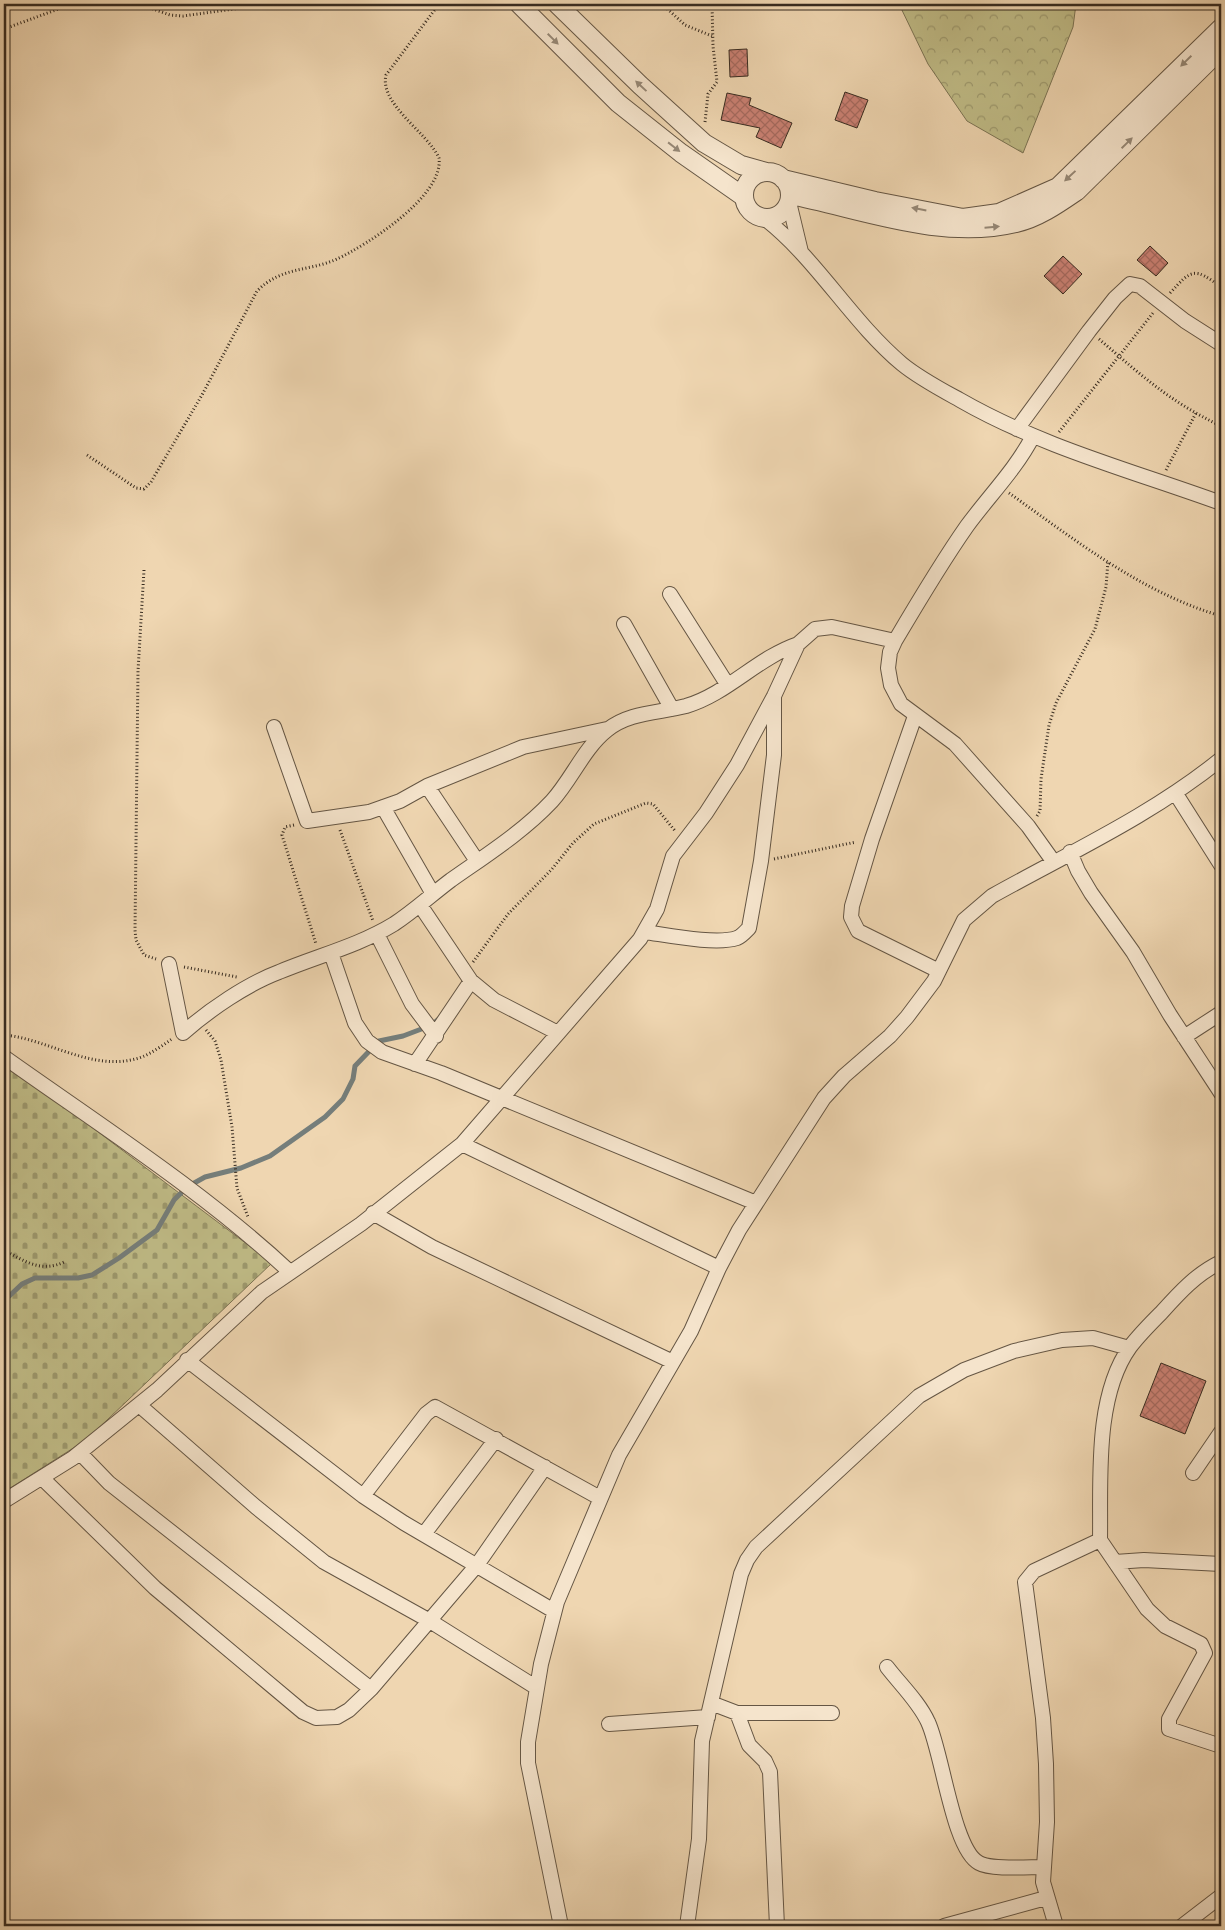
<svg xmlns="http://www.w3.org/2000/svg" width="1225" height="1930" font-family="Cardo,serif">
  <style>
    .forest { fill: url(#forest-crowns); stroke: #7c7454 }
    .cemetery { fill: url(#cemetery-stones); stroke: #7c7454 }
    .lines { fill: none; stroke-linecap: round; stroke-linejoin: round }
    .stream { stroke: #757e7b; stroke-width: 5 }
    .building { fill: url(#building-cross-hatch); stroke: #372b20 }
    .minor-casing { stroke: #655644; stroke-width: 16 }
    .tertiary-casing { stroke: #655644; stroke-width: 20 }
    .path { stroke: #372b20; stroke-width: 3; stroke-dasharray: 1 2.5; stroke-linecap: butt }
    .minor { stroke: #f5e4cc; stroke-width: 14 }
    .tertiary { stroke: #f5e4cc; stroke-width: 18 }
    .oneway { fill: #968876 }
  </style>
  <defs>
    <pattern id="forest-crowns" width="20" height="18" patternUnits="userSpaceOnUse" patternTransform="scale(1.25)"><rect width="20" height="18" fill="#c0bc87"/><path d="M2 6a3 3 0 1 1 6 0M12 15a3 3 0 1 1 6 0" fill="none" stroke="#9d996e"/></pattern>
    <pattern id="cemetery-stones" width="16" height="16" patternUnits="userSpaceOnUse" patternTransform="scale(1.25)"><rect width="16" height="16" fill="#c0bc87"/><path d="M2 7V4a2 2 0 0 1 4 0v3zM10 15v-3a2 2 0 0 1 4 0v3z" fill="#9d996e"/></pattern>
    <pattern id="building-cross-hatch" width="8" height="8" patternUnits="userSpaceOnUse" patternTransform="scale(1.25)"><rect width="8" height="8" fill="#cb8174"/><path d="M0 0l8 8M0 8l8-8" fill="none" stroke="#a66a5f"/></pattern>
  </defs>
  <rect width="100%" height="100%" fill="#efd6b1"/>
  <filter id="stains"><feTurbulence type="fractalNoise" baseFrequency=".004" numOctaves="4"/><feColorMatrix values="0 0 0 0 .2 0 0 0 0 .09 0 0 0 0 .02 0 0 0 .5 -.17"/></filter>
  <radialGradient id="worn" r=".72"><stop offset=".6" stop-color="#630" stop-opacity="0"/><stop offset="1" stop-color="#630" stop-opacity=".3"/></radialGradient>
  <path class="forest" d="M899 4H1076L1073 27 1023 153 967 121 928 64Z"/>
  <path class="cemetery" d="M4 1061 272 1263 86 1440 4 1492Z"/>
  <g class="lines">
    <path class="stream" d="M4 1301 22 1284 35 1278H78L92 1275 119 1258 157 1230 174 1200 187 1187 205 1177 241 1168 270 1156 325 1117 343 1099 353 1079 355 1066 379 1041 403 1036 432 1025 440 1018"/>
  </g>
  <path class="building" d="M747 49 748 76 730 77 729 50Z
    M845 92 868 100 857 128 835 120Z
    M727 93 751 98 749 105 792 123 781 148 756 137 760 128 721 120Z
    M1150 246 1168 263 1156 276 1137 260Z
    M1063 256 1082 274 1063 294 1044 276Z
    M1161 1363 1206 1381 1185 1434 1140 1416Z"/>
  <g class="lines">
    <g class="minor-casing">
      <path id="minor" d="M789 202 801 252
        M764 218C817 259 850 320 902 364 919 378 940 389 960 400 1042 447 1133 471 1221 503
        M1017 429 1089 331 1115 298 1130 284 1140 286 1185 321 1221 344
        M1033 436C1016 469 989 496 967 526 941 563 918 602 895 641L890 652 888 668 891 685 901 704 955 744 1028 826 1053 861
        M670 594 727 684
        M624 624 672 709
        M915 716 872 839 852 906 851 917 858 931 939 971
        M274 727 307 821 369 812 400 801 427 786 523 747 607 729
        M427 786 477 861
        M1176 794 1221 865
        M383 807 433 894
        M1070 852 1078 871 1091 893 1133 952 1170 1015 1221 1093
        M420 905 471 981 494 1000 558 1033
        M645 932C667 935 716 945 737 938 742 936 745 932 749 928L761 861 774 755V697
        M377 934 412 1004 436 1036
        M331 953 355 1023 367 1041 382 1052 441 1073 756 1203
        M169 964 183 1033C209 1010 247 984 279 972 317 956 358 946 394 924 414 911 431 895 451 880 485 856 523 832 552 801 572 779 584 748 607 730 629 712 659 713 686 706 727 694 757 658 798 644
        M1184 1037 1221 1013
        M4 1057C101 1126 203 1191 290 1272
        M415 1064 471 981
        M462 1144 719 1268
        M373 1213 432 1247 673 1362
        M187 1360 363 1496 404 1523 554 1611
        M139 1405 256 1507 324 1562 430 1621 537 1688
        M80 1453 109 1483 371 1689
        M1193 1473 1221 1432
        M42 1478 155 1588 303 1712 316 1718 337 1717 349 1710 371 1689 477 1565 545 1467
        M363 1496 426 1414 435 1407 600 1498
        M4 1501 73 1458 157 1390 262 1292 361 1224 462 1144 640 939 657 909 673 856 706 813 737 765 774 696 798 644 815 629 832 627 895 641
        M424 1534 496 1439
        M1100 1540 1147 1609 1165 1626 1201 1644 1205 1653 1169 1719V1729L1221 1746
        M1115 1562 1144 1560 1221 1564
        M887 1667C900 1684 919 1702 928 1722 942 1751 953 1850 979 1863 991 1870 1028 1867 1043 1867
        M711 1703 737 1713H832
        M737 1713 749 1745 765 1761 770 1772 777 1926
        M609 1724 708 1717
        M561 1926 528 1763V1742L541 1664 557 1602 619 1455 691 1331 719 1268 739 1230 824 1098 844 1076 890 1036 907 1017 934 981 964 920 992 896C1069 853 1152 815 1221 759
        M687 1926 699 1839 702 1741 741 1574 747 1560 756 1547 919 1396 964 1370 1014 1351 1062 1340 1093 1338 1129 1348
        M944 1926 1046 1898
        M1056 1926 1043 1882 1047 1822 1046 1764 1043 1718 1025 1582 1034 1571 1100 1540C1101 1481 1094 1397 1130 1347 1139 1335 1150 1324 1161 1313 1179 1293 1196 1274 1221 1262
        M1182 1926 1221 1896"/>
    </g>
    <g class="tertiary-casing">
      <path id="tertiary" d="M519 4 618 103 681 153 744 197
        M557 4 640 85 704 143 741 165 766 172
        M744 195a23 23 0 1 1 46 0a23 23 0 1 1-46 0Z
        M783 179 875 201 963 218 999 213 1058 187 1221 28
        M790 195C862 209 941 241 1016 223 1038 218 1058 204 1077 191L1221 49"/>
    </g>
    <path class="path" d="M139 4 170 15 183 16 270 4
      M662 4 685 25 712 36
      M4 29 72 4
      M705 122 708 94 717 82 713 46 712 4
      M1170 293C1192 269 1194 267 1221 287
      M1099 339C1141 375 1170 402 1221 426
      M1059 432 1153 313
      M87 455 136 488 144 489 151 482 202 395 257 291C282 266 308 272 337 259 367 245 444 196 439 158 428 133 379 104 386 75L439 4
      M1166 470 1196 413
      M1009 493C1075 540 1142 593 1221 616
      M144 570 138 671 135 930 136 940 144 955 156 959
      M1037 816 1040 811 1041 779 1049 725 1056 703 1095 629 1106 587 1108 561
      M294 825 285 827 282 835 316 944
      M340 830 373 921
      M774 859 856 842
      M473 962 508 914 552 869 573 843 594 824 646 803 653 804 676 832
      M184 967 237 977
      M206 1030 215 1041 221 1060 232 1127 237 1188 248 1217
      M4 1035C50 1039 94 1074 142 1057 152 1053 163 1045 172 1039
      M4 1250C24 1261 41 1273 64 1262"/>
    <use href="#minor" class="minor"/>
    <use href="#tertiary" class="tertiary"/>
  </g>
  <defs><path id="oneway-solid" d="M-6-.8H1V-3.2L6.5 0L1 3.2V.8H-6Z" transform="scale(1.25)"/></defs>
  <g class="oneway">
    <use href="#oneway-solid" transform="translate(553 39) rotate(45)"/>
    <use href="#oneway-solid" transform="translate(1186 61) rotate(136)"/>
    <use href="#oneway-solid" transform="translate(641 86) rotate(-137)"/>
    <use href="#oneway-solid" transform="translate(1127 143) rotate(-44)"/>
    <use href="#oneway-solid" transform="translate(674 147) rotate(38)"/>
    <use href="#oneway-solid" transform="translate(1070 176) rotate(137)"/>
    <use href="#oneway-solid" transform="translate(919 209) rotate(-169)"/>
    <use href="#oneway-solid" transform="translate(992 227) rotate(-5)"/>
  </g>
  <rect width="1225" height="1930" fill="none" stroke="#efd6b1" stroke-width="20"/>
  <rect x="5" y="5" width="1215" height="1920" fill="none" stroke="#372b20" stroke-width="2.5"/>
  <rect x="10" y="10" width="1205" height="1910" fill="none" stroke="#372b20"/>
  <rect width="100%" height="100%" filter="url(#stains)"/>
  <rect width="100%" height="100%" fill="url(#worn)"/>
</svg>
